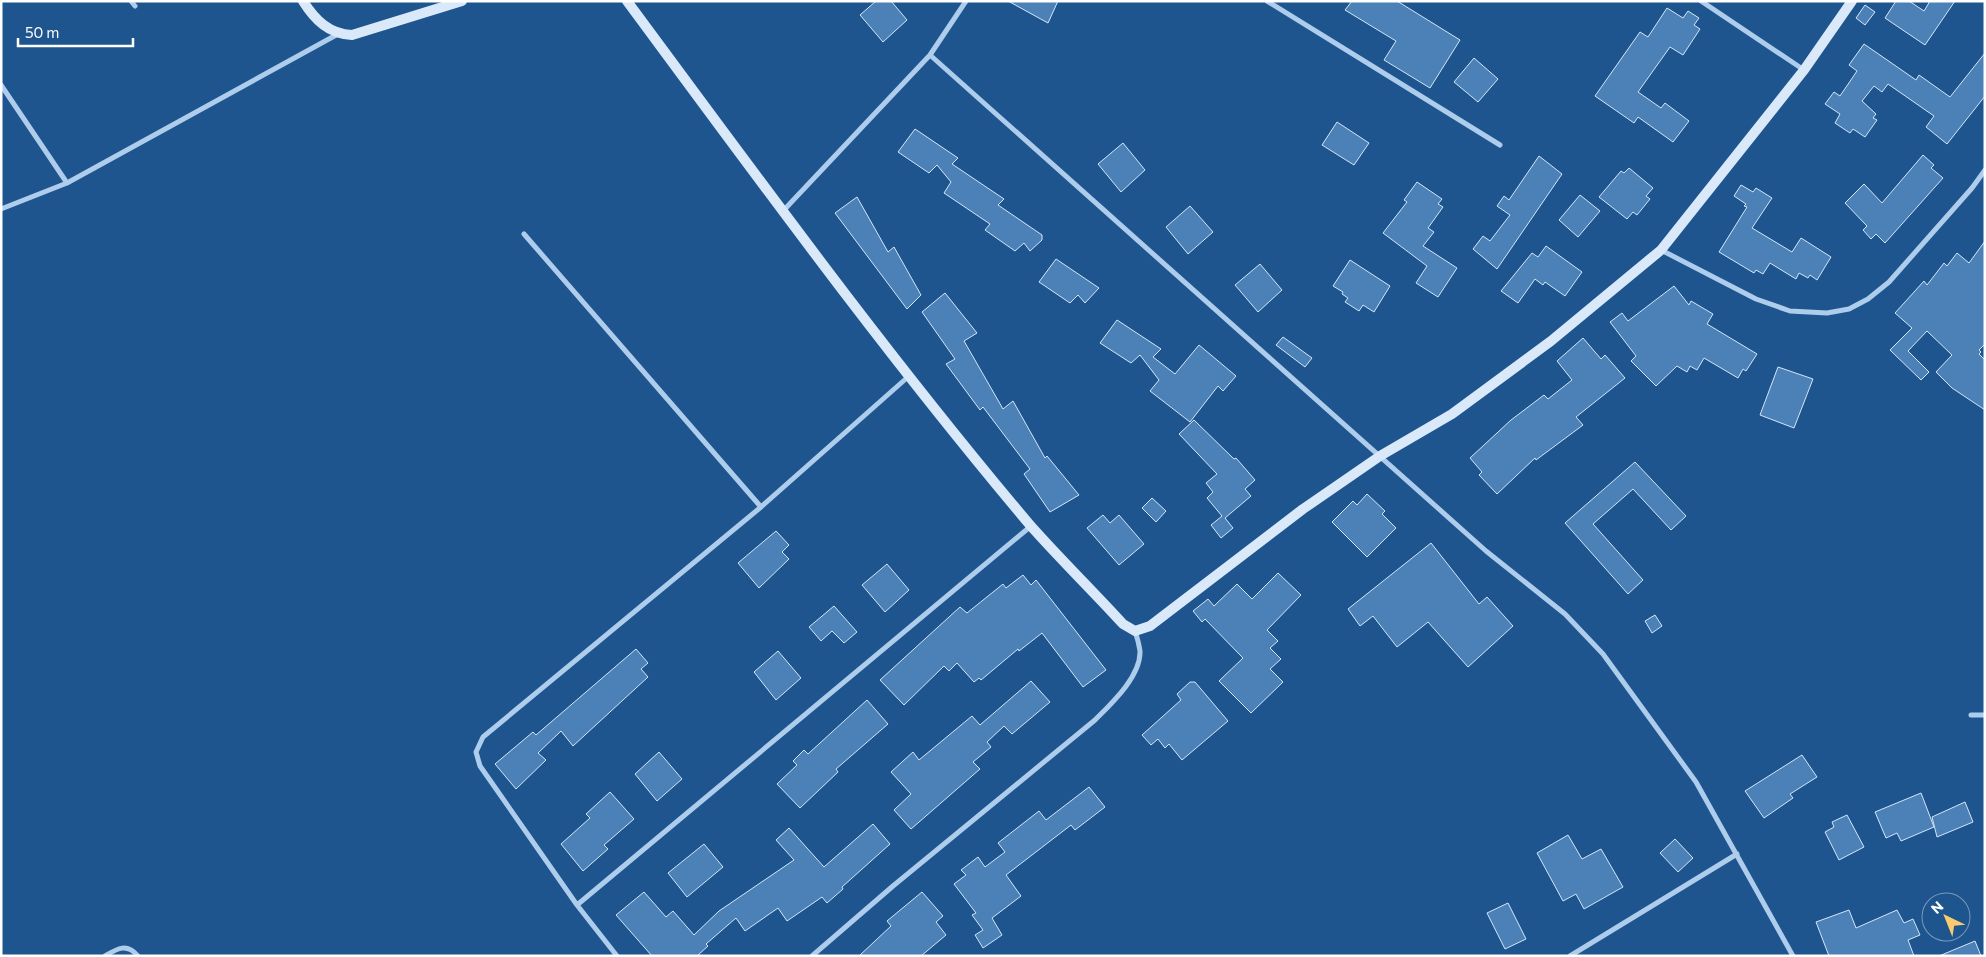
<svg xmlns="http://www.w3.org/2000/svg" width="1986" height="957" font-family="Commissioner,sans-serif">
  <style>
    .building { fill: #4c81b7; stroke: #d3e6f9 }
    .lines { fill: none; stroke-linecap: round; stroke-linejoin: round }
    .street { stroke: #aecdec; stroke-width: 5 }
    .secondary { stroke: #dae9f9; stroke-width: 10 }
  </style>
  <rect width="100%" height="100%" fill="#1f558e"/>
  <path class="building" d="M876 1H891L907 20 883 42 860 15Z
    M1008 1H1058L1048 23Z
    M1352 1H1397L1460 40 1430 88 1384 60 1396 41 1345 10Z
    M1896 1H1909L1924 11 1930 1H1955L1925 45 1885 18Z
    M1865 5 1875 12 1865 25 1856 18Z
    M1667 8 1683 18 1688 11 1699 18 1694 25 1700 29 1683 55 1670 47 1638 92 1661 108 1665 103 1689 121 1673 142 1638 117 1634 123 1595 96 1640 32 1648 37Z
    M1864 44 1916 80 1919 75 1950 97 1985 53V96L1947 144 1926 127 1934 116 1888 84 1882 92 1874 86 1862 101 1876 114 1873 118 1877 120 1865 137 1853 129 1850 133 1835 123 1840 114 1825 104 1834 92 1840 96 1857 71 1849 65Z
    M1474 58 1498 79 1478 102 1454 82Z
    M1337 122 1369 143 1354 165 1322 145Z
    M915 129 958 158 952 164 1004 199 998 205 1042 235V240L1030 251 1024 243 1015 251 985 230 990 224 944 193 951 182 937 165 929 173 898 152Z
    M1123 143 1145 170 1121 192 1098 164Z
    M1923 155 1934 165 1931 168 1943 178 1885 243 1876 234 1871 239 1863 230 1867 226 1845 203 1864 184 1882 203Z
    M1539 156 1562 174 1497 269 1473 249 1483 236 1490 241 1510 215 1497 206 1504 196 1509 200Z
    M1629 168 1653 188 1646 196 1650 199 1637 215 1633 212 1627 219 1599 197 1621 171 1624 173Z
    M1417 182 1442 199 1438 204 1443 207 1428 228 1434 232 1423 246 1457 268 1438 297 1416 283 1427 266 1383 233 1407 202 1404 200Z
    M1741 185 1753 192 1756 188 1772 198 1752 228 1792 252 1801 238 1831 257 1817 280 1810 275 1808 278 1799 273 1796 279 1770 263 1763 274 1756 270 1754 273 1719 252 1747 207 1744 206 1746 204 1734 196Z
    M1580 195 1600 211 1578 237 1559 220Z
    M857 197 888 252 894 247 921 295 907 309 835 213Z
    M1190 206 1213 232 1188 254 1166 227Z
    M1985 241V344L1979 350 1981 352 1979 354 1985 360V410L1952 388 1936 372 1952 355 1927 331 1908 351 1929 372 1921 380 1890 350 1912 328 1895 313 1924 281 1927 285 1944 263 1947 266 1957 253 1969 263Z
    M1546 246 1582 272 1565 296 1545 282 1543 285 1535 279 1518 303 1501 291 1532 253 1538 257Z
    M1056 259 1099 288 1085 303 1078 295 1070 303 1039 282Z
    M1350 260 1390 286 1374 312 1363 305 1359 311 1345 302 1348 298 1342 294 1343 292 1333 286Z
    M1260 264 1282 290 1258 312 1235 285Z
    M1674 286 1689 305 1691 301 1713 314 1707 324 1757 354 1746 371 1743 369 1738 378 1704 358 1697 370 1690 366 1687 372 1677 366 1656 386 1631 361 1636 356 1610 322 1622 313 1628 321Z
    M945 293 977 333 964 341 1003 409 1013 401 1045 458 1047 456 1079 495 1050 512 1024 474 1030 469 983 407 980 410 946 364 955 359 922 312Z
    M1117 320 1161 349 1153 357 1175 374 1199 345 1236 376 1223 391 1218 386 1190 422 1150 391 1159 380 1140 355 1131 363 1100 343Z
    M1283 337 1312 358 1305 367 1276 345Z
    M1583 338 1601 359 1605 355 1625 378 1576 417 1583 425 1536 460 1535 458 1497 494 1479 475 1482 472 1470 458 1511 420 1544 395 1548 399 1572 380 1557 361Z
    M1778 367 1813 379 1794 428 1760 415Z
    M1194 420 1234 459 1236 458 1255 480 1245 489 1251 496 1225 518 1233 528 1221 538 1211 525 1222 516 1207 498 1213 492 1206 483 1217 474 1179 434Z
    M1635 462 1686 516 1671 530 1633 489 1593 524 1643 580 1628 594 1565 523Z
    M1367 494 1385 511 1382 514 1396 528 1367 557 1332 522 1353 501 1357 505Z
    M1152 498 1166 511 1156 522 1142 508Z
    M1103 515 1110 523 1119 515 1144 544 1119 565 1087 528Z
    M776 531 789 545 782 552 789 559 759 588 738 563Z
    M1431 543 1479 604 1487 597 1513 626 1468 667 1428 622 1397 647 1373 616 1360 626 1348 609Z
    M887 564 909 590 885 612 862 585Z
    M1278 573 1301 595 1267 630 1278 641 1270 648 1281 659 1270 669 1283 682 1251 713 1219 681 1243 658 1205 619 1202 622 1193 611 1208 599 1214 606 1237 584 1252 599Z
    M1023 575 1031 585 1036 580 1106 670 1083 687 1042 633 1019 651 1018 649 981 680 979 678 974 682 957 663 949 671 944 666 904 705 880 680 960 607 967 613 1003 584 1006 588Z
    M834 606 857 632 844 643 832 631 821 641 809 627Z
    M1655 615 1662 626 1652 633 1645 621Z
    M636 649 648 663 641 669 648 677 573 746 561 731 538 753 546 760 516 789 495 764 533 732 536 735Z
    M778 651 801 678 776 700 754 672Z
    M1031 681 1050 702 1012 734 1004 726 987 742 991 747 973 762 980 769 911 829 894 810 911 794 891 772 913 752 919 760 972 716 980 725Z
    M1190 682H1195L1228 721 1182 760 1169 744 1165 748 1158 739 1151 745 1142 735 1181 700 1177 694Z
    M867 700 888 724 836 769 838 772 800 808 777 784 797 765 793 761 804 750 808 754Z
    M659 752 682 779 657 801 635 774Z
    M1802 755 1817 777 1790 794 1793 798 1764 818 1745 791Z
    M1089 787 1105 807 1075 830 1071 825 1006 875 1021 896 992 918 1002 935 983 948 975 935 983 930 972 915 976 913 954 884 966 875 961 870 978 857 985 867 1005 852 998 843 1039 811 1046 820Z
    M610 792 634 819 604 845 608 849 583 871 561 844 590 818 586 814Z
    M1921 793 1934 827 1901 841 1897 833 1886 838 1875 812Z
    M1965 802 1973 822 1937 837 1932 817Z
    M1847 815 1864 847 1839 860 1825 832 1834 827 1832 822Z
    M873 824 890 844 842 887 843 889 827 903 822 897 787 921 778 908 745 931 736 918 706 944 708 946 697 956H652L616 915 644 892 666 917 673 911 694 935 719 911 794 860 776 840 789 828 824 867Z
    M1568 835 1582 859 1601 849 1623 887 1584 909 1576 894 1563 901 1537 853Z
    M1675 839 1693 858 1678 872 1660 853Z
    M704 844 723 867 687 897 668 873Z
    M922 892 943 916 936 922 946 935 921 956H859L891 926 887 921Z
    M1508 903 1526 939 1505 949 1487 913Z
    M1849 910 1856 928 1897 910 1904 923 1913 919 1920 935 1908 940 1914 956H1829L1816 922Z
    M1975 941 1981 956H1939Z"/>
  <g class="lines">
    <path class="street" d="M131 1 135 6
      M1267 1 1500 145
      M1701 1 1804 70
      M930 55 1486 551 1565 614 1603 654 1696 782 1793 956
      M1 85 67 183
      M1 209 67 183 338 34
      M783 211 930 55 966 1
      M524 234 761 507
      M1661 250 1756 299 1790 311 1827 313 1849 309 1868 299 1889 282 1972 188 1985 170
      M1971 715H1985
      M577 905 1031 526
      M105 956C118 948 127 943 138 956
      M617 956 577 905 480 766 476 752 483 737 761 507 909 376
      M812 956 893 886 1095 720C1112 703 1141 676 1140 651 1139 644 1137 637 1135 631
      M1570 956 1737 854"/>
    <path class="secondary" d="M303 1C315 20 329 34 352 35L462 1
      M627 1C758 178 888 357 1030 525 1060 559 1093 591 1123 624L1135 631 1150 626 1303 509 1380 456 1452 414 1551 341 1661 250 1804 70 1852 1"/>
  </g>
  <rect width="1986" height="957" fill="none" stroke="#ffffff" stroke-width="5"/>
  <g transform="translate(1946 917) rotate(317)"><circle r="24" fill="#1f558e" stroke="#7999bb"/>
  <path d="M0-4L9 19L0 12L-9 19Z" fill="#faca6e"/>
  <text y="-8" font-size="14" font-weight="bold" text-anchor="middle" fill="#ffffff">N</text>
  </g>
  <path d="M18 38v8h115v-8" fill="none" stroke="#ffffff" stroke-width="2.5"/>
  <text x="25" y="38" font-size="15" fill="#ffffff" stroke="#1f558e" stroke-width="4" paint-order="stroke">50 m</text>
</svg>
